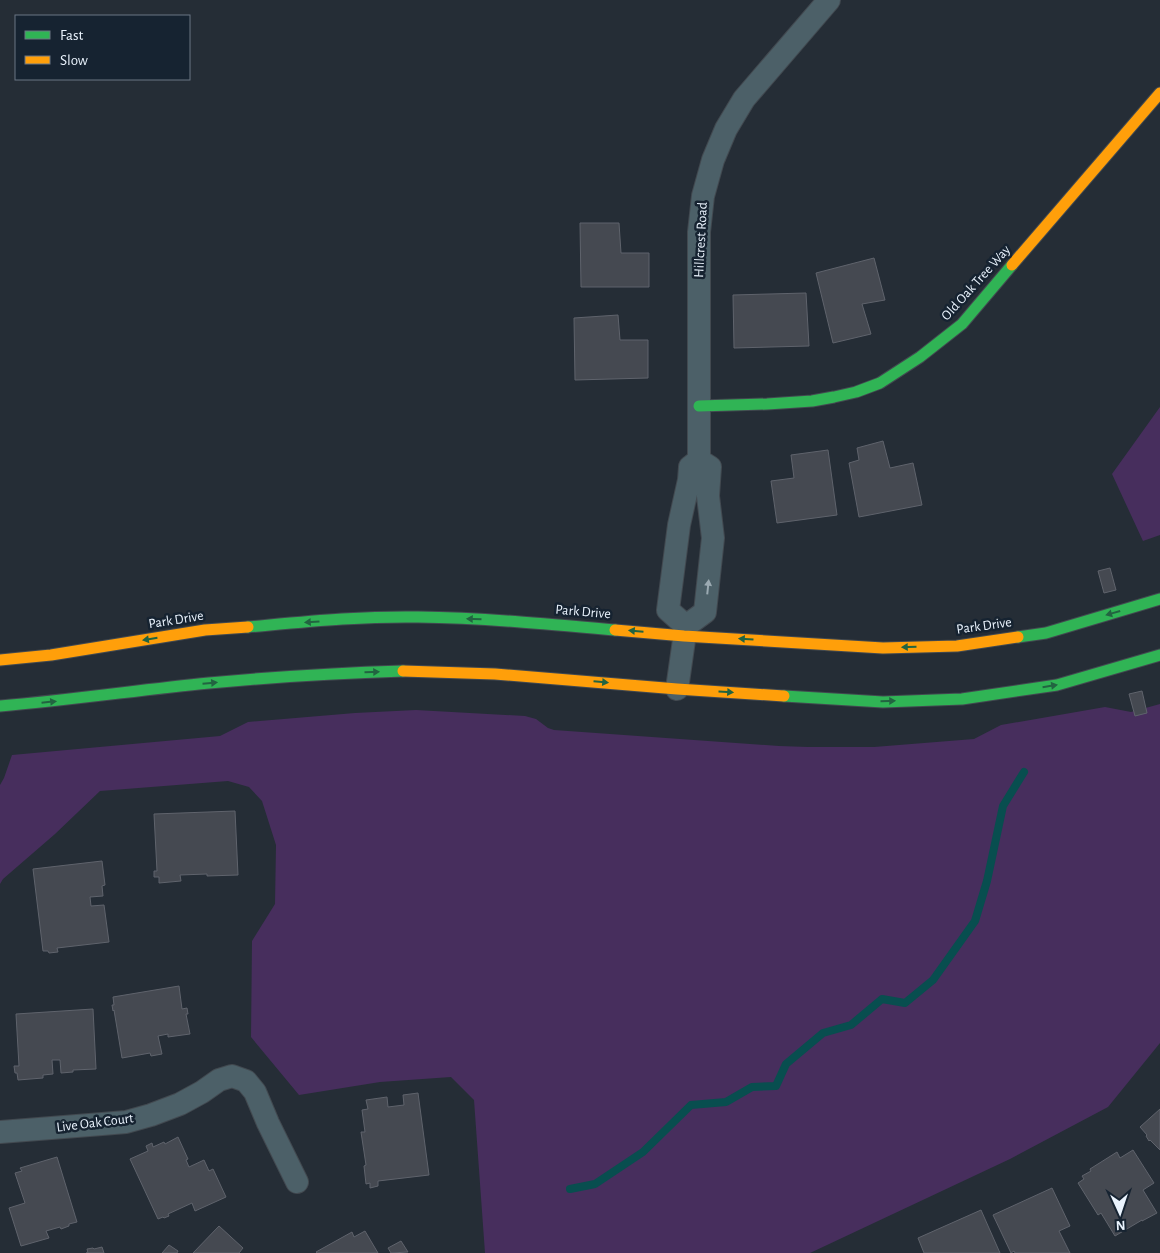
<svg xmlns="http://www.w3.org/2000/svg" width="1160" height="1253" font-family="'Alegreya Sans',sans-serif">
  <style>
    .green { fill: #472e5d }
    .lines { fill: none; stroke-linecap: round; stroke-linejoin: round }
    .stream { stroke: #084e4f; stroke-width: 8 }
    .building { fill: #454951; stroke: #5f636c }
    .street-casing { stroke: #424950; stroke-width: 24 }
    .fast-casing { stroke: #424950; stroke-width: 13 }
    .slow-casing { stroke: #424950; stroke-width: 13 }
    .street { stroke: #4c6068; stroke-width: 22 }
    .fast { stroke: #30b455; stroke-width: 11 }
    .slow { stroke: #ff9f0a; stroke-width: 11 }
    .oneway { fill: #9baab2 }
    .oneway2 { fill: #226441 }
    .labels { text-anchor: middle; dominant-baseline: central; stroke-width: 5; stroke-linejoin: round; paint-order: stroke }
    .street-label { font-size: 14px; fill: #eaf3fd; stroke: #162331 }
  </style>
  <rect width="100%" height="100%" fill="#252d36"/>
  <path class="green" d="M1160 407V535L1143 541 1112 474Z
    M1160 704V1043L1108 1107 1010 1159 810 1253H485L474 1100 451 1077 380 1082 299 1095 251 1037 252 941 275 904 276 845 262 801 249 787 228 781 100 791 55 834 3 879 0 884V785L4 778 12 755 220 736 248 722 355 713 416 710 525 716 536 719 548 728 554 730 779 746 808 747H874L974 739 1001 725 1105 707 1131 712Z"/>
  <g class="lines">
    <path class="stream" d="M570 1189 595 1184 643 1152 691 1105 726 1102 752 1087 776 1086 786 1064 823 1033 851 1025 882 999 905 1003 933 980 975 921 987 881 1003 806 1024 772"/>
  </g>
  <path class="building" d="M580 223H619L621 253H649V287H581Z
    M874 258 885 300 862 304 871 334 833 343 816 273Z
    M806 293 809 346 734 348 733 295Z
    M618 315 620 340H648V378L575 380 574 318Z
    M883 441 890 468 913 463 922 505 859 517 849 463 859 460 857 448Z
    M828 450 837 515 777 523 771 481 794 478 791 455Z
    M1110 568 1116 590 1104 593 1098 571Z
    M1142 691 1147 713 1135 716 1129 694Z
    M235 811 238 875 207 876V874L180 875 181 881 159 883V877H154V871H157L154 814Z
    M102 861 105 885 102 886 103 896 90 897 91 906 104 905 109 942 57 948 58 952 49 953 48 951H43L33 869Z
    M179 986 182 1009 187 1008 188 1014H186L190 1034 168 1037V1034L158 1036 162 1054 151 1056 150 1053 122 1058 114 1010 113 1011 112 1005H114L113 997Z
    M93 1009 96 1069 73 1070V1072L61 1073 60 1060H52L53 1074 43 1075V1078L18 1080 17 1073H15L14 1066H19L16 1014Z
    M418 1093 429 1175 378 1181V1186L370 1188V1183L366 1184 364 1166 366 1165 361 1132H365L362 1110 368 1109 366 1100 387 1097 388 1107 404 1105 403 1095Z
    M1160 1109V1150L1150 1140 1149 1141 1146 1136 1147 1135 1140 1127Z
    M178 1137 188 1159 186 1160 189 1167 204 1160 209 1171 213 1169 226 1197 195 1211 192 1203 168 1214 169 1216 164 1218 163 1217 158 1219 130 1159 148 1151 146 1146 152 1143 153 1147 164 1142 165 1144Z
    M1133 1150 1154 1183 1143 1190 1157 1213 1142 1221V1220L1115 1236 1101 1213 1098 1215 1078 1183 1084 1179 1082 1176 1091 1171 1090 1169 1117 1152 1120 1158Z
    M57 1157 77 1222 69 1224V1226L61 1229 60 1227 46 1231 49 1238 21 1246 9 1208 25 1203 15 1173 22 1171 20 1168Z
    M1052 1188 1070 1226 1059 1231 1070 1253H1015L1014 1251 1011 1253 993 1215Z
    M981 1210 1000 1253H924L918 1238Z
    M219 1226 243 1248 239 1253H193Z
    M365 1231 378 1253H317L316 1252 352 1232 354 1237Z
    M401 1241 408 1252 391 1253 388 1248Z
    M169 1245 178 1251 177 1253H162Z
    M102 1247 104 1253H86H88L87 1249 93 1248 94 1249Z"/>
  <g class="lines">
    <g class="street-casing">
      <path id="street" d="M699 460V232L703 196 713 160 726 129 744 99 829 0
        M686 626 668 610 679 525 689 480 690 467 699 460
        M677 689 686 626 705 612 713 538 708 496 710 467 699 460
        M0 1132 102 1124 126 1122 151 1115 180 1104 202 1092 219 1080 232 1076 246 1081 255 1092 268 1123 297 1182"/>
    </g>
    <g class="fast-casing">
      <path id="fast" d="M699 406 767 404 812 401 834 397 856 392 880 383 920 357 962 324 1012 265
        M248 627C304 622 361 616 418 617 484 618 549 624 615 630
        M1018 637 1046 633 1160 599
        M784 696 883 702 962 699 1057 685 1160 655
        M0 706C70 700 139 690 209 683 273 677 338 673 403 671"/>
    </g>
    <g class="slow-casing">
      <path id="slow" d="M1012 265 1160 93
        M615 630 684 636 883 648 957 646 1018 637
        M0 660 51 655 205 630 248 627
        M403 671 495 674 677 689 784 696"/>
    </g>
    <use href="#street" class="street"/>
    <use href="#fast" class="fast"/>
    <use href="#slow" class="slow"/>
  </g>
  <defs><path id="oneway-solid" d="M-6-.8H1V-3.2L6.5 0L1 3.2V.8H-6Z" transform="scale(1.25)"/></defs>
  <use class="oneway" href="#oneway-solid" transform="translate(708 587) rotate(-84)"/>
  <g class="oneway2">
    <use href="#oneway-solid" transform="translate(1113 613) rotate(164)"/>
    <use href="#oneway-solid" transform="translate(474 619) rotate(-178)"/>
    <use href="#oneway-solid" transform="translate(312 622) rotate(176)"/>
    <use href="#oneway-solid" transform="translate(636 631) rotate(-175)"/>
    <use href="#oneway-solid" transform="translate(150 639) rotate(171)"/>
    <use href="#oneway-solid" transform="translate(746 639) rotate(-176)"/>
    <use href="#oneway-solid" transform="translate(909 647) rotate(178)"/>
    <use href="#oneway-solid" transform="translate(372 672) rotate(-2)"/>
    <use href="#oneway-solid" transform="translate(601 682) rotate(5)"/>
    <use href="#oneway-solid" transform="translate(210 683) rotate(-5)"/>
    <use href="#oneway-solid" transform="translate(1050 686) rotate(-9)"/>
    <use href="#oneway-solid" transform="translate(726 692) rotate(4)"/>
    <use href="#oneway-solid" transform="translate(888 701) rotate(-1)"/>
    <use href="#oneway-solid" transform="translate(49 702) rotate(-6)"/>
  </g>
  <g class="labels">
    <g class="street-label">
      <text transform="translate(701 240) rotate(-87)">Hillcrest Road</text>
      <text transform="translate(976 283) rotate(-48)">Old Oak Tree Way</text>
      <text transform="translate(583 612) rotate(5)">Park Drive</text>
      <text transform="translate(176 620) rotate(-9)">Park Drive</text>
      <text transform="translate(984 626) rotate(-8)">Park Drive</text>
      <text transform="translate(95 1123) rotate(-7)">Live Oak Court</text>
    </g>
  </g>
  <rect x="15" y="15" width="175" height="65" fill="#162331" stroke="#6b7683"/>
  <rect x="25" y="31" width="25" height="8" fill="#30b455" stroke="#6b7683"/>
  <text x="60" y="40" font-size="15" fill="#eaf3fd">Fast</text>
  <rect x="25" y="56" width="25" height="8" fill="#ff9f0a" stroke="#6b7683"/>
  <text x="60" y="65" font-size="15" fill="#eaf3fd">Slow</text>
  <g transform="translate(1120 1213) rotate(177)" stroke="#162331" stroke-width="4" paint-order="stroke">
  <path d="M0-4L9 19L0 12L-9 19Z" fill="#eaf3fd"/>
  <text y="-8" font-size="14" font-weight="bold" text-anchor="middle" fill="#eaf3fd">N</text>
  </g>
</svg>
